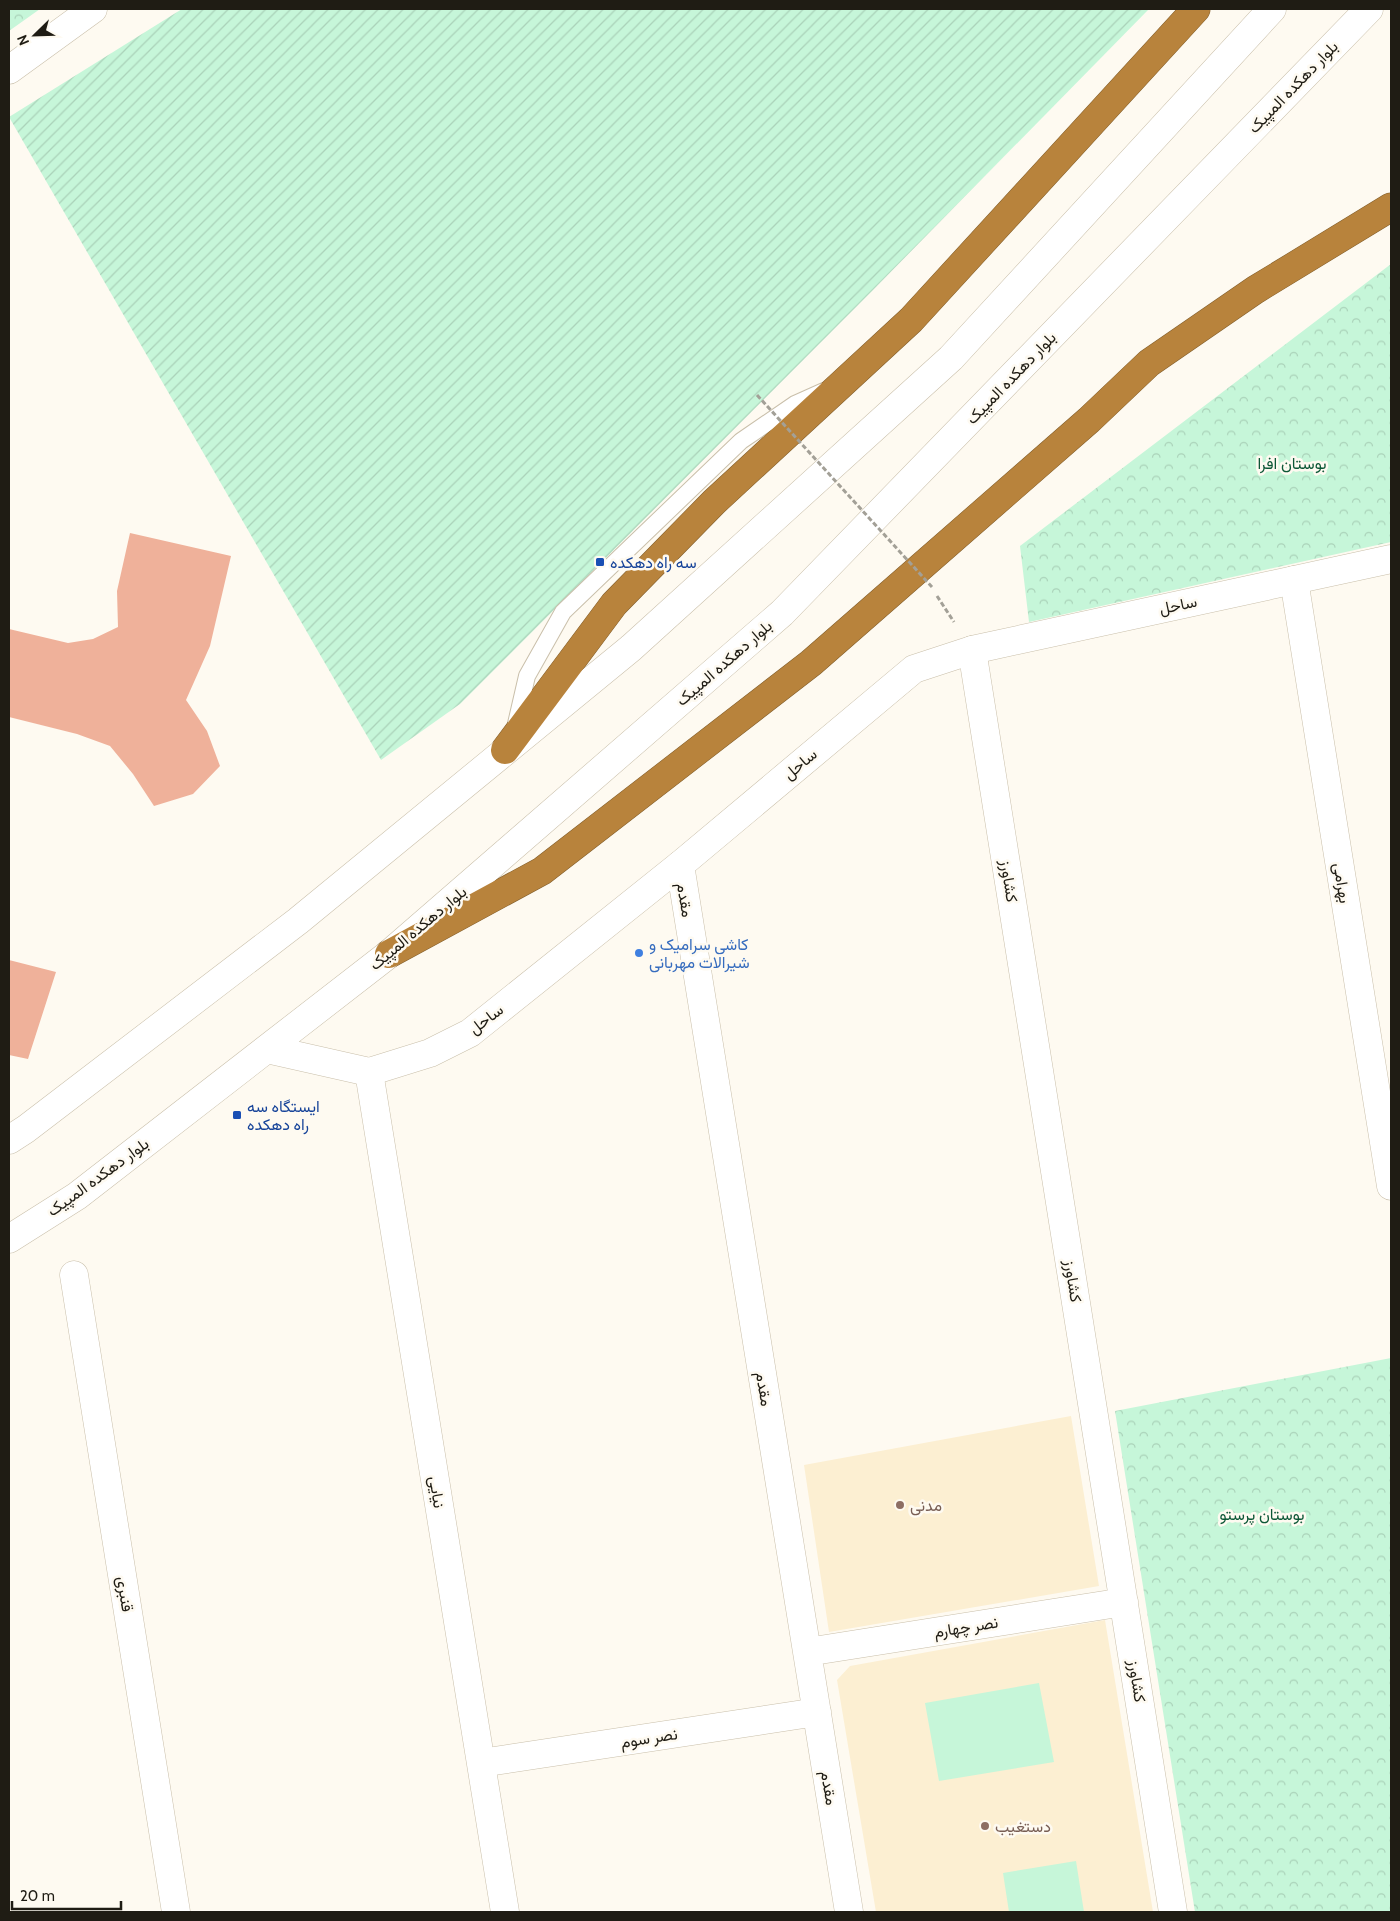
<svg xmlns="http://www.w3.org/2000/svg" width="1400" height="1921" font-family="Cabin,Vazirmatn,sans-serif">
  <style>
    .built { fill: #fcefd2 }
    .park { fill: url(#park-crowns) }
    .garden { fill: url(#garden-furrows) }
    .pitch { fill: #c6f6d9 }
    .building { fill: #efb19a }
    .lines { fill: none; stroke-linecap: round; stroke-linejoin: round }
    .lane-casing { stroke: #c9bfaa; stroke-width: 18 }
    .street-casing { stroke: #c9bfaa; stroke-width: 29 }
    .secondary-casing { stroke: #c9bfaa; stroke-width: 29 }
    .highway-casing { stroke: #825f2e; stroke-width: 29 }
    .path { stroke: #a3a097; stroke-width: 3; stroke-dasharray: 5 2.5; stroke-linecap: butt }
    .lane { stroke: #fff; stroke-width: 16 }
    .street { stroke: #fff; stroke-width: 28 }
    .secondary { stroke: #fff; stroke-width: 28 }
    .highway { stroke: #b8833c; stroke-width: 28 }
    .path-bridge { stroke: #a3a097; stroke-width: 3; stroke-dasharray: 5 2.5; stroke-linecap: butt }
    .transit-dot { fill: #1a4fb4; stroke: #fefaf1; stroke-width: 2 }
    .shop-dot { fill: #3f7fe0; stroke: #fefaf1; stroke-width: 2 }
    .education-dot { fill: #8d6e63; stroke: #fefaf1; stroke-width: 2 }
    .labels { text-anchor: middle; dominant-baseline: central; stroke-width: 5; stroke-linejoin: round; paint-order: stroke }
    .street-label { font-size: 16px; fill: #1f1c14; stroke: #fefaf1 }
    .park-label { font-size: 16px; fill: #0c5736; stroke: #fefaf1 }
    .transit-label { font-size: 16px; fill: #164399; stroke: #fefaf1; text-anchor: start }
    .shop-label { font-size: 16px; fill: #366cbe; stroke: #fefaf1; text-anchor: start }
    .education-label { font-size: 16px; fill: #785e54; stroke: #fefaf1; text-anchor: start }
  </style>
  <defs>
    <pattern id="park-crowns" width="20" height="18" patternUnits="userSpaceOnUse" patternTransform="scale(1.25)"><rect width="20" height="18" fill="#c6f6d9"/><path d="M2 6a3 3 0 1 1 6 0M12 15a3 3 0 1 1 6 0" fill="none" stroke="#aad2b9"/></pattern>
    <pattern id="garden-furrows" width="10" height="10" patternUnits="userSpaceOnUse" patternTransform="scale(1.25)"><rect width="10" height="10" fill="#c6f6d9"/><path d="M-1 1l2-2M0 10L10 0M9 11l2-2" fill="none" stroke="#aad2b9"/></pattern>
  </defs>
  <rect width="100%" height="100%" fill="#fefaf1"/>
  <path class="built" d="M1071 1416 1099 1586 829 1632 804 1465Z
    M1105 1620 1153 1912H876L837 1680 850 1666Z"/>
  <path class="park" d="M9 9H40L9 31Z
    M1391 264V542L1029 622 1020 546Z
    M1391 1358V1912H1195L1115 1411Z"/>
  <path class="garden" d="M182 9H1149L872 291 460 704 381 760 9 117Z"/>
  <path class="pitch" d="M1039 1683 1054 1762 939 1781 925 1703Z
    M1076 1861 1084 1912H1009L1003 1873Z"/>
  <path class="building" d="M130 533 231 556 210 646 186 700 207 731 220 766 193 794 154 806 133 774 110 746 77 734 9 717V629L68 643 93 639 118 627 117 591Z
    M9 960 56 972 28 1059 9 1055Z"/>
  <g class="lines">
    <g class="lane-casing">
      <path id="lane" d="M515 728 527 676 563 612 741 441 795 404 824 391"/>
    </g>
    <g class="street-casing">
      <path id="street" d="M1294 580 1391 1186
        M972 650 1173 1912
        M680 865 849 1912
        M369 1072 505 1912
        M74 1275 176 1912
        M807 1652 1124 1602
        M481 1763 817 1712"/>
    </g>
    <g class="secondary-casing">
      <path id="secondary" d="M9 70 93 9
        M267 1049 369 1072 430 1053 470 1033 680 865 914 669 972 650 1391 559
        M9 1140 26 1129 298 921 631 648 951 358 1272 9
        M9 1239 77 1196 389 954 782 613 1369 9"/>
    </g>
    <g class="highway-casing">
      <path id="highway" d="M505 750 614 604 714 502 911 320 1196 9
        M389 954 542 871 811 663 1089 420 1149 363 1255 290 1391 207"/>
    </g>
    <path class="path" d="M937 596 954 622"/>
    <use href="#lane" class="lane"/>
    <use href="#street" class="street"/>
    <use href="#secondary" class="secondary"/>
    <use href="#highway" class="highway"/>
    <path class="path-bridge" d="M757 395 932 587"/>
  </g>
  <g class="transit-dot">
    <rect x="595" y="557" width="10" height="10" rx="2.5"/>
    <rect x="232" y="1110" width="10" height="10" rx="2.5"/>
  </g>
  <circle class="shop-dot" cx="639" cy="953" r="5"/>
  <g class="education-dot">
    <circle cx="900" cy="1505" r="5"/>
    <circle cx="985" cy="1826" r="5"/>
  </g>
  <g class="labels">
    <g class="street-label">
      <text transform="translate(1293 87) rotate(-46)">بلوار دهکده المپیک</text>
      <text transform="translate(1011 378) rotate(-46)">بلوار دهکده المپیک</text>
      <text transform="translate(1178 605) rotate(-12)">ساحل</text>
      <text transform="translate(724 663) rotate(-41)">بلوار دهکده المپیک</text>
      <text transform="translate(800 764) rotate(-40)">ساحل</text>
      <text transform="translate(1009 881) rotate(81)">کشاورز</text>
      <text transform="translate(1342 883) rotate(81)">بهرامی</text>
      <text transform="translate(685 900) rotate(81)">مقدم</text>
      <text transform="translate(418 928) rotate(-40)">بلوار دهکده المپیک</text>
      <text transform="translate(486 1019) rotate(-37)">ساحل</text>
      <text transform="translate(98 1177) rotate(-36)">بلوار دهکده المپیک</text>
      <text transform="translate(1073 1281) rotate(81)">کشاورز</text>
      <text transform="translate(764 1389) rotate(81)">مقدم</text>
      <text transform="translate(437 1492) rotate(81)">نیایی</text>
      <text transform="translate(125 1594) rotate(81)">قنبری</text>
      <text transform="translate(966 1627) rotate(-9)">نصر چهارم</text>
      <text transform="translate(1137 1681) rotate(81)">کشاورز</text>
      <text transform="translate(649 1738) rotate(-9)">نصر سوم</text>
      <text transform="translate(829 1788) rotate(81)">مقدم</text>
    </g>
    <g class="park-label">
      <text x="1292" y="463">بوستان افرا</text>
      <text x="1262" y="1514">بوستان پرستو</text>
    </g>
    <g class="transit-label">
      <text x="610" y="562">سه راه دهکده</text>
      <text x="247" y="1106">ایستگاه سه<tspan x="247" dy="18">راه دهکده</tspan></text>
    </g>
    <g class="shop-label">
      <text x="649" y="944">کاشی سرامیک و<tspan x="649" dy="18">شیرالات مهربانی</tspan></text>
    </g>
    <g class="education-label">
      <text x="910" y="1505">مدنی</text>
      <text x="995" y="1826">دستغیب</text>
    </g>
  </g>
  <rect width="1400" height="1921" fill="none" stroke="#1f1c14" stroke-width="20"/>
  <g transform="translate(35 35) rotate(247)" stroke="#fefaf1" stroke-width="4" paint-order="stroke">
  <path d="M0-4L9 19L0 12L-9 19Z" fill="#1f1c14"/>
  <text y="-8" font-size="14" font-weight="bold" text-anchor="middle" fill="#1f1c14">N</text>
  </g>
  <path d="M12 1901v8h109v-8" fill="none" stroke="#1f1c14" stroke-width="2.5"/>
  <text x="20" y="1901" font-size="15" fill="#1f1c14" stroke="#fefaf1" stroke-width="4" paint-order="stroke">20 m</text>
</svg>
